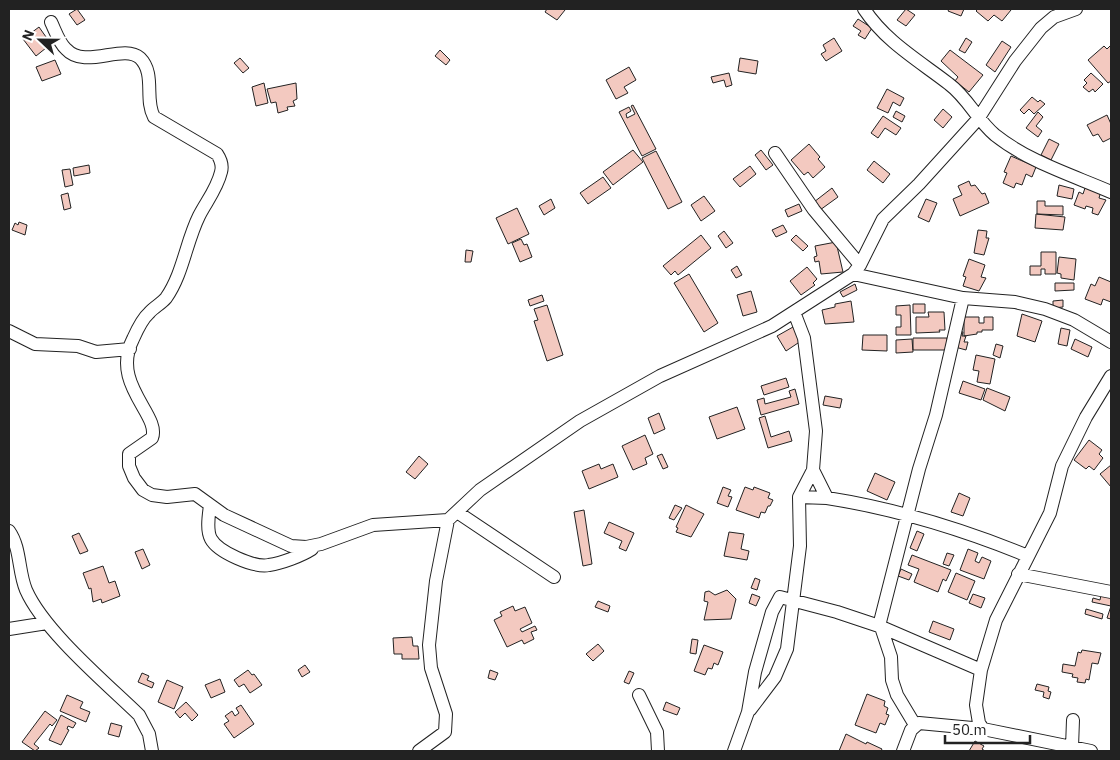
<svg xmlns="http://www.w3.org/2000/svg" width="1120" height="760" font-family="'IBM Plex Sans',sans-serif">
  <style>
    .building { fill: #f3c9c0; stroke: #222 }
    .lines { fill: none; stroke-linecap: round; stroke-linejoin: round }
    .minor-casing { stroke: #222; stroke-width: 14 }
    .minor { stroke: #fff; stroke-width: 12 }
  </style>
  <rect width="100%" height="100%" fill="#fff"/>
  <path class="building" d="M77 9 85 20 77 25 69 14Z
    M547 9H564L565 10 557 20 545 12Z
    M906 9 915 15 906 26 897 20Z
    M949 9H964L961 16 948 11Z
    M978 9H1008L1011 10 1002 21 994 15 988 21 976 11Z
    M858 19 872 28 865 39 858 35 861 31 853 26Z
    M39 27 51 44 36 56 23 39Z
    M834 38 842 51 826 61 821 54 826 51 823 45Z
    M966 38 972 42 965 53 959 50Z
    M1002 41 1011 47 995 72 986 65Z
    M1111 45V81L1108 83 1088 60 1104 46 1107 49Z
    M440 50 450 60 446 65 435 56Z
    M950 50 983 75 969 92 955 81 958 77 941 61Z
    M240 58 249 68 243 73 234 63Z
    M740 58 758 61 756 74 738 71Z
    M55 60 61 74 42 81 36 67Z
    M629 67 636 80 624 87 628 93 616 99 606 80Z
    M729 73 732 85 726 87 724 80 713 83 711 77Z
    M1091 73 1103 84 1095 92 1093 89 1089 92 1083 87 1087 83 1084 80Z
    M264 83 268 103 256 106 252 87Z
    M296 83 297 99 293 101 295 106 287 107 288 110 278 113 276 102 271 103 267 89Z
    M887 89 904 98 900 106 893 102 888 113 877 108Z
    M1032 97 1038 102 1040 100 1045 104 1034 114 1029 109 1024 114 1020 110Z
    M633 105 656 149 642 156 619 112 629 107 631 111 626 114 627 118 635 114 631 106Z
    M943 109 952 117 943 128 934 120Z
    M896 111 905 116 902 122 893 117Z
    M1038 112 1043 117 1036 126 1042 131 1038 137 1026 128Z
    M1107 115 1111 124V138L1103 142 1098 134 1093 136 1087 125Z
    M883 116 901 128 896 135 885 128 878 138 871 133Z
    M1049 139 1059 144 1051 160 1041 155Z
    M809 144 820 157 818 159 825 167 813 178 808 172 804 175 791 160Z
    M633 150 643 162 613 185 603 172Z
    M761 150 773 165 766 170 755 155Z
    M656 151 682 202 668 209 642 158Z
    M1011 156 1036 167 1032 177 1026 174 1022 185 1016 183 1014 188 1003 183 1007 173 1004 172Z
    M874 161 890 174 883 183 867 170Z
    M89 165 90 173 74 176 73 168Z
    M750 166 756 174 740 187 733 179Z
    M70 169 73 185 65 187 62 170Z
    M603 177 611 188 588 204 580 193Z
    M969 181 971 186 975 185 982 194 985 193 989 203 960 216 953 199 962 195 958 186Z
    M1059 185 1074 189 1072 199 1057 196Z
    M1086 185 1101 191 1099 198 1106 200 1098 215 1092 213 1093 208 1086 206 1085 209 1074 205 1079 192 1083 194Z
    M832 188 838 197 820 210 814 202Z
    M68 193 71 208 64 210 61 195Z
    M704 196 715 211 701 221 691 205Z
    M551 199 555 208 544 215 539 206Z
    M926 199 937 203 929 222 918 217Z
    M1037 201H1045V206H1063V215L1037 214Z
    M799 204 802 211 788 217 785 210Z
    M517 208 529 234 508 244 496 218Z
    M1036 214 1065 217 1063 230 1035 228Z
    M19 222 27 225 25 235 12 230 15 223 18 225Z
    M783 225 787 232 776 237 772 230Z
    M978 230 987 231 986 238H989L984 255 974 253Z
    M724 231 733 243 726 248 718 236Z
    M701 235 711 248 678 275 675 271 671 275 663 266Z
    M796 235 808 246 803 251 791 240Z
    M521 239 524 245 527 244 532 257 520 262 512 243Z
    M836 242 843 272 821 274 819 261 815 262 814 257 817 256 815 246Z
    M466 250 473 251 471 262H465Z
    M1041 252H1056V274H1045V269H1041V275H1030V266H1041Z
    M1059 257 1076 259 1074 280 1061 278V274L1057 273Z
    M969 259 985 265 981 277 986 278 979 291 963 286 966 277 963 276Z
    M737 266 742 275 736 278 731 270Z
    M807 267 817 279 813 283 815 285 801 295 790 281Z
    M689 274 718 323 704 332 674 283Z
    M1099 277 1111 282V302L1103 299 1101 305 1085 299 1091 284 1095 286Z
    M1055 283H1074V290L1055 291Z
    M855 284 857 290 843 297 840 292Z
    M751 291 757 312 743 316 737 295Z
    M542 295 544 301 530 306 528 300Z
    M1063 300V307L1053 308V301Z
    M851 301 854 322 825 324 822 310 835 307V304Z
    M913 304H925V313H913Z
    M547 305 563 355 547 361 534 321 538 320 534 309Z
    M910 305 911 335H896V327H901V315H896V306Z
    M928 312H944L945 330H939L940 332 916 333V317H929Z
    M1022 314 1042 321 1035 342 1017 336Z
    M964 317H979V323H984V317H993V330H982V332H977V334L964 336Z
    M793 327 801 341 786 351 777 336Z
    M1061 328 1070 330 1067 346 1058 344Z
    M959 331 963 332 962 336H966L964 342H968L966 350 955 347Z
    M863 335H887V351L862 350Z
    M913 338H947V350H913Z
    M912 339 913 352 896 353V340Z
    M1075 339 1092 347 1088 357 1071 349Z
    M996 344 1003 346 1000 358 993 355Z
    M976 355 995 359 990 384 977 382 979 371 973 370Z
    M786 378 789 387 764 395 761 386Z
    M963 381 985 389 981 400 959 393Z
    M987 388 1010 397 1005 411 983 400Z
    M795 389 799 404 761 415 757 400 764 398 765 404 791 397 789 391Z
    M825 396 842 399 840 408 823 405Z
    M737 407 745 429 717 439 709 417Z
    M659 413 665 429 654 434 648 418Z
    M765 416 771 437 789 431 792 441 768 448 759 418Z
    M645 435 653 454 645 458 647 464 633 470 622 446Z
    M1089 440 1102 450 1099 454 1103 458 1094 470 1089 466 1086 469 1074 460Z
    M662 454 668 467 663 469 657 456Z
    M419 456 428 464 415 479 406 472Z
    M599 464 601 469 613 464 618 477 589 489 582 471Z
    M1111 465V487L1100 474Z
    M875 473 895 482 887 500 867 491Z
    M723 487 731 490 728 496 732 497 728 507 717 503Z
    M745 487 753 490 754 487 770 493 768 498 773 500 770 506H768L765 513 761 512 759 518 736 510Z
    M959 493 970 498 963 516 951 512Z
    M675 505 682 508 674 520 669 518Z
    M686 505 704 514 691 537 676 532 678 528 676 527Z
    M584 510 592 564 583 566 574 512Z
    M609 522 634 533 626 551 619 548 622 541 604 533Z
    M917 531 924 534 917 551 910 548Z
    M729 532 744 534 741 549 749 551 747 560 724 556Z
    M79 533 88 551 80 554 72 536Z
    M143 549 150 565 142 569 135 552Z
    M968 549 978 553 975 561 979 563 982 557 991 561 984 579 960 570Z
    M947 553 954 555 949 566 943 564Z
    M912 555 951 570 946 581 943 579 938 592 914 582 919 569 908 565Z
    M103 566 109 583 115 581 120 596 102 603 101 599 93 602 91 588 89 589 83 573Z
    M901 569 912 574 909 580 898 576Z
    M956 573 975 581 967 600 948 592Z
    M755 578 760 580 757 590 751 588Z
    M727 590 736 599 731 619 704 620 708 602 704 601 705 592 709 591 715 595Z
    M752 594 760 597 756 606 749 603Z
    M973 594 985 598 981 608 969 603Z
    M1101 595 1111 598V619L1107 618 1111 606 1092 602 1093 598 1100 600Z
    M598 601 610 606 608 612 595 607Z
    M513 606 515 611 525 607 532 623 520 629 522 632 535 626 537 630 531 632 534 639 524 644 522 640 507 647 494 620 502 616 500 612Z
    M1086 609 1103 614 1102 619 1085 614Z
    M933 621 954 629 950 640 929 632Z
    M412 637 413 646H418L419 659H402V654H394L393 638Z
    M692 639 698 640 696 654 690 653Z
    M598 644 604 651 593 661 586 654Z
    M704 645 723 652 718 665 714 663 712 669 708 668 705 675 694 671Z
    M1082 650 1101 653 1098 664 1092 663 1089 680 1086 679 1085 683 1077 682 1078 678 1072 677 1073 674 1062 672 1063 664 1075 666 1078 652 1081 653Z
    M305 665 310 672 302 677 298 670Z
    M248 670 252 675 254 674 262 685 250 693 244 684 239 687 234 680Z
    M490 670 498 673 495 680 488 678Z
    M629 671 634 673 629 684 624 682Z
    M142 673 149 676 147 680 154 683 152 688 138 682Z
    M220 679 225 692 211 698 205 685Z
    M167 680 183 687 174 709 158 702Z
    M1037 684 1049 687 1048 691 1051 692 1049 699 1043 697 1044 692 1035 690Z
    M867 694 885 701 884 706 888 708 886 714 889 715 885 725 880 723 876 733 855 725Z
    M67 695 83 702 80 708 90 712 86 722 60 711Z
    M186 702 198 715 192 721 185 713 180 718 175 712Z
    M666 702 680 708 677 715 663 710Z
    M241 705 254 724 234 738 224 724 229 721 225 716 232 711 235 716 239 713 236 708Z
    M45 711 57 720 52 726 50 724 34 744 39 748 35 751 22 742Z
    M61 715 76 723 73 728 68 726 67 729 69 730 61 745 49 740Z
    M111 723 122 726 119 737 108 734Z
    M846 734 866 744 867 742 882 749 881 751H839Z
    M975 741 984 746 982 749 985 751H969Z"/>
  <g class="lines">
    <g class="minor-casing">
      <path id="minor" d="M864 9C886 42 918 60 949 84 968 98 977 120 995 135 1029 162 1072 175 1111 192
        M51 22C55 30 59 43 66 49 85 70 123 43 140 58 156 74 144 99 154 117L217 154C221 160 223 165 221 172 217 189 206 202 199 216 186 242 183 274 166 298 161 304 154 307 149 313 142 319 137 330 133 339 110 384 161 415 152 438L129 454V466L134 478 143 490 152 495 167 497 195 494 224 515 291 546 306 547 321 544 373 525 448 520
        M775 153 814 210 860 265
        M853 274 963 298 1015 302 1045 309 1074 320 1111 342
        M794 312 804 338 816 431 813 470 827 498C897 509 962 529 1028 556
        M9 331 35 344 78 346 96 352 130 349
        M799 497 827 498
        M210 505C209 514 206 530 211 539 218 552 254 568 269 565 282 563 301 556 312 549
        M457 512 554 577
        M9 531C21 548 18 571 26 590 44 631 106 683 139 715L149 734 152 751
        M1018 574 1111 592
        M879 626 919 469 936 415 963 298
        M881 627 891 657 892 680 897 695 915 725
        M9 629 47 623
        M639 695 657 732 658 751
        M750 710 775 677 787 649 800 546 799 497 813 470
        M1072 747 1073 720
        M419 751 445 732 446 714 431 668 429 645 436 581 448 520 480 490 580 421 660 376 772 326 853 274 860 265 883 219 919 184 978 119 1015 61 1041 28 1054 17 1076 9
        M734 751 748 712 755 672 772 612 780 597 837 612 879 626 981 670
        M903 751 911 730 919 723 983 729
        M1091 751 983 729 979 723 976 705 981 670 996 620 1050 513 1062 466 1086 417 1111 376"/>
    </g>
    <use href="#minor" class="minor"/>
  </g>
  <rect width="1120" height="760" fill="none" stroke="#222222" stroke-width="20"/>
  <g transform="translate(40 40) rotate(292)" stroke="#ffffff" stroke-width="4" paint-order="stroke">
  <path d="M0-4L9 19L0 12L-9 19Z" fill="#222222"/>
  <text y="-8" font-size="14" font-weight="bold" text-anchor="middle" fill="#222222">N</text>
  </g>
  <path d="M945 735v8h85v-8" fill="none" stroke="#222222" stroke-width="2.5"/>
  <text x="952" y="735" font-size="15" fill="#222222" stroke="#ffffff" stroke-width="4" paint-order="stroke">50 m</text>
</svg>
